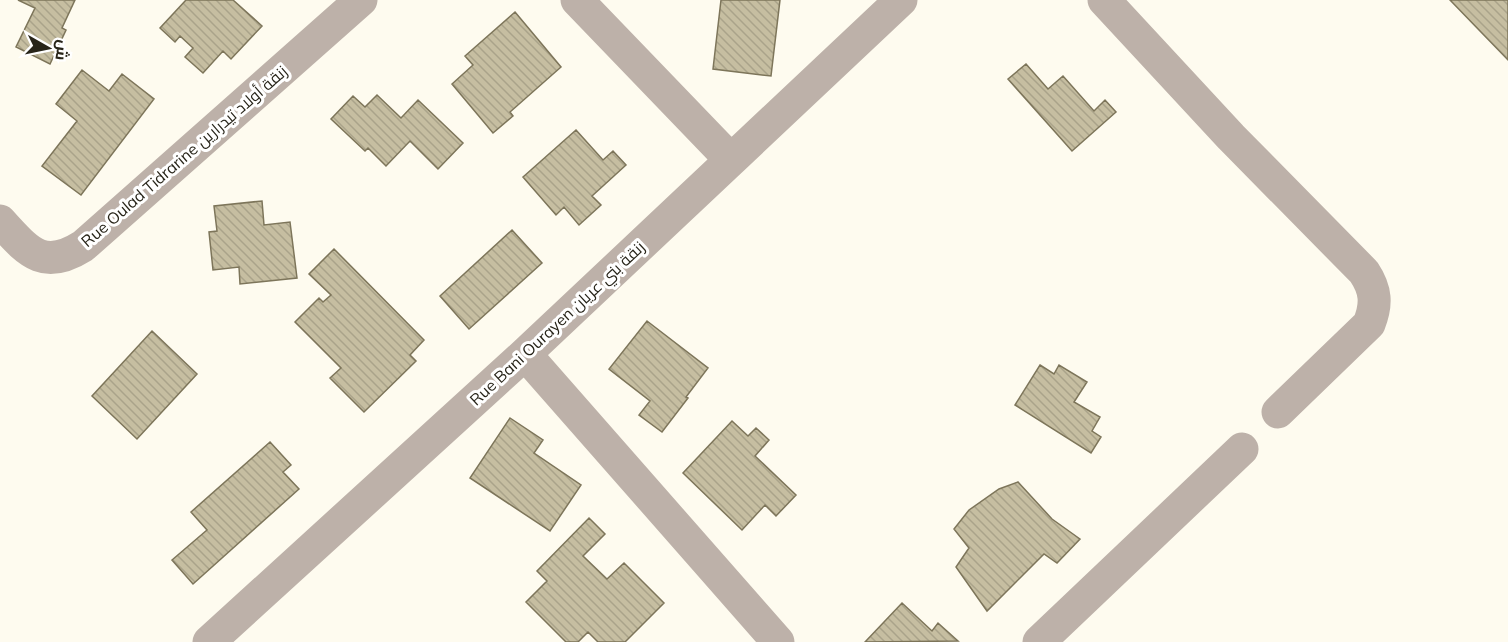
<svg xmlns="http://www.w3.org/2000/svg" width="1508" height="642" font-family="Mulish,Cairo,sans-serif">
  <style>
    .building { fill: url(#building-back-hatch); stroke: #7d755a; stroke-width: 1.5 }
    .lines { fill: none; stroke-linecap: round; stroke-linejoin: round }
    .minor { stroke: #bdb1a9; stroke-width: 33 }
    .labels { text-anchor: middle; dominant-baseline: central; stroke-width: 6; stroke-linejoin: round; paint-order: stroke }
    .street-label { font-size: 16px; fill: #272419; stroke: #fff }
  </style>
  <defs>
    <pattern id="building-back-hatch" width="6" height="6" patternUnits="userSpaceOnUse" patternTransform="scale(1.5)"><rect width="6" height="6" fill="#c6bea1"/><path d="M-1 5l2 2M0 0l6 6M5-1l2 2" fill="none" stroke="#aaa38a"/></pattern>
  </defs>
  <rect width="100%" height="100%" fill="#fefbef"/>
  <path class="building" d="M18 0H75L62 28 66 30 50 64 16 47 35 8Z
    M186 0H233L262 26 231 59 223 51 203 73 185 57 193 48 180 36 175 42 160 28Z
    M721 0H780L771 76 713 69Z
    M1450 0H1508V60Z
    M515 12 561 67 510 112 513 116 493 133 452 84 473 65 465 56Z
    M1026 64 1048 89 1063 76 1094 111 1105 100 1116 112 1072 151 1008 79Z
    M82 70 109 91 122 74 154 99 81 195 42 166 77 121 56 104Z
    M377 95 401 118 418 100 463 143 438 169 410 141 386 166 368 148 365 151 331 119 353 96 365 107Z
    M576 130 603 160 613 151 626 165 592 196 601 205 579 225 564 207 556 215 523 177Z
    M262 201 264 225 290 222 297 278 240 284 239 267 213 270 209 232 217 231 214 206Z
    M512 230 542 263 469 329 440 296Z
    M334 249 424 340 410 355 416 361 364 412 330 378 341 368 295 322 319 298 323 302 331 295 309 274Z
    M647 321 708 368 686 397 688 398 662 432 639 415 650 401 609 369Z
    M152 331 197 374 137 439 92 396Z
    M1040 365 1054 374 1059 365 1087 382 1074 402 1100 417 1092 431 1101 437 1091 453 1015 405Z
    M510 418 543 440 534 453 581 485 550 531 470 478Z
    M732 421 748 436 756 428 769 440 755 456 796 495 776 516 765 505 742 530 683 473Z
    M270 442 291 465 283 472 299 489 193 584 172 560 207 530 191 512Z
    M1018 482 1052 519 1080 539 1057 563 1044 554 987 611 956 567 969 548 954 529 969 510 999 489Z
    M589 518 605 534 583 556 607 579 624 563 664 603 625 642H598L588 632 578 642H566L526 602 547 581 537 571Z
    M902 603 932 631 938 623 958 641 865 642Z"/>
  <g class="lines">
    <path class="minor" d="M577 0 731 160
      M1104 0 1231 137 1364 272C1376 290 1377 304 1369 324L1278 412
      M0 221C27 250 42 272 83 246L361 0
      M525 354 778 642
      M209 642 525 354 901 0
      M1039 642 1242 449"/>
  </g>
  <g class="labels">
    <g class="street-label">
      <text transform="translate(184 156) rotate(-41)">Rue Oulad Tidrarine زنقة أولاد تيدرارين</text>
      <text transform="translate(557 323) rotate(-43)">Rue Bani Ourayen زنقة بني عريان</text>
    </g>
  </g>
  <g transform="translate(48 48) rotate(99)" stroke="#ffffff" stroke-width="4.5" paint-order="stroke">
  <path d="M0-4.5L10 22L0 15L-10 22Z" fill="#272419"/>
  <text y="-9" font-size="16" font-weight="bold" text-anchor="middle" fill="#272419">ش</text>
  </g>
</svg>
